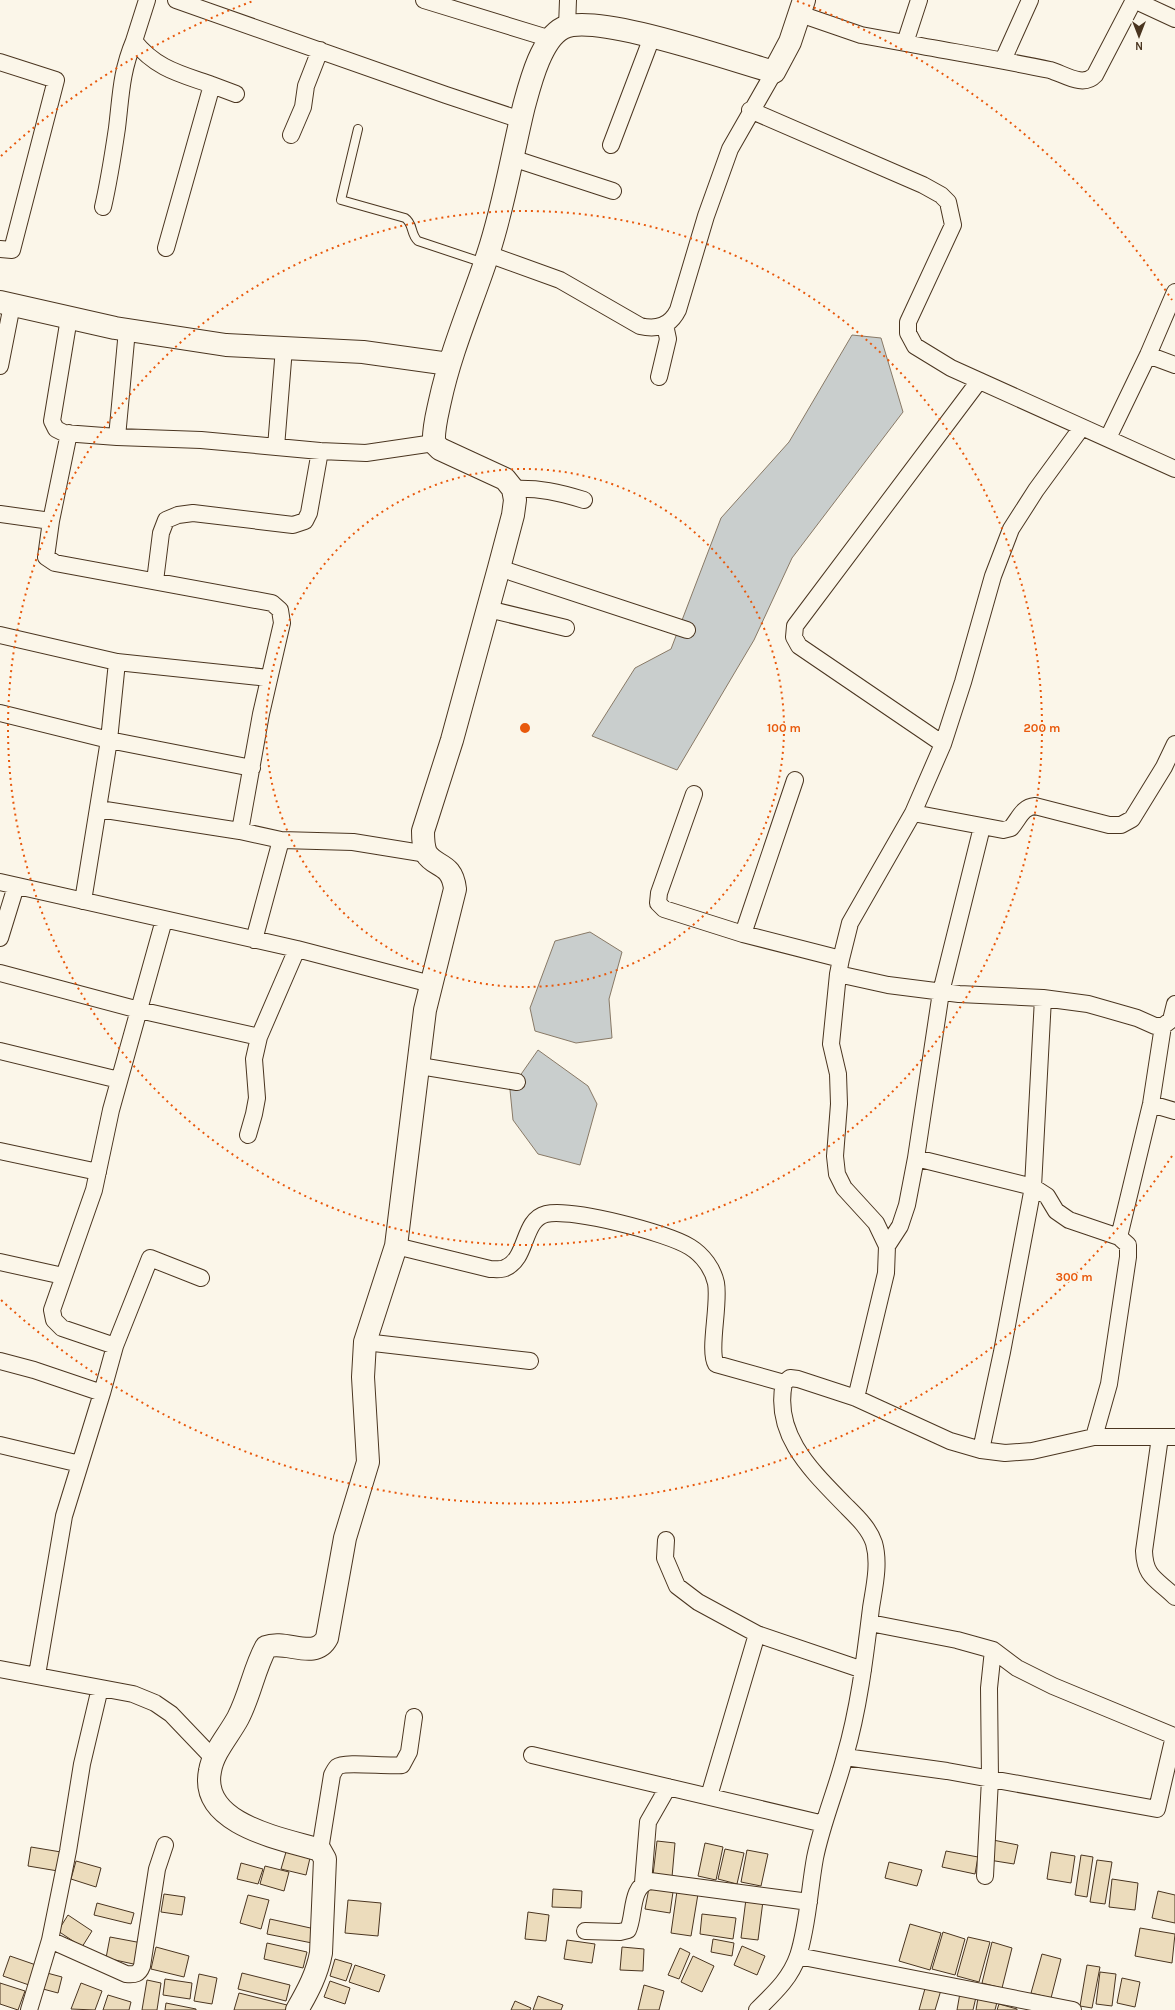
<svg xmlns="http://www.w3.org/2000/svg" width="1175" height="2010" font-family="Karla,sans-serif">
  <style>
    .water { fill: #c9cecd; stroke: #887966 }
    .building { fill: #ecdcbc; stroke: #4a3520 }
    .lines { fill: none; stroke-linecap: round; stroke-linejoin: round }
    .lane-casing { stroke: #4a3520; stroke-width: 10 }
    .street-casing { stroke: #4a3520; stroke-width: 18 }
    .secondary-casing { stroke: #4a3520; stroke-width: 24 }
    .lane { stroke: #fbf6e9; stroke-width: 8 }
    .street { stroke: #fbf6e9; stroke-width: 16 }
    .secondary { stroke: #fbf6e9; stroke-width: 22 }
    .ring { fill: none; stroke: #e8590c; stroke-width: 2; stroke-dasharray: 2 4 }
    .centre { fill: #e8590c; stroke: #fbf6e9; stroke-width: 2 }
    .ring-label { font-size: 12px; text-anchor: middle; font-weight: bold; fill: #e8590c; stroke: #fbf6e9; stroke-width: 3; stroke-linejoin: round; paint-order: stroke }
  </style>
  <rect width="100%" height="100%" fill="#fbf6e9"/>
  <path class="water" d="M852 335 881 338 903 412 792 558 754 640 677 770 592 736 635 668 671 649 721 518 789 442Z
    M590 932 622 952 609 999 612 1038 576 1043 535 1031 530 1008 555 941Z
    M538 1050 588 1086 597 1104 580 1165 538 1154 513 1120 510 1090Z"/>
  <path class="building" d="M993 1840 1018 1845 1014 1864 989 1860Z
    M657 1841 675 1843 672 1877 653 1875Z
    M705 1843 723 1847 716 1880 698 1876Z
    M31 1847 61 1852 58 1871 28 1866Z
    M725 1849 744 1853 737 1884 718 1879Z
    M747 1850 768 1854 761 1886 741 1882Z
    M946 1851 978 1857 975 1874 942 1867Z
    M286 1852 310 1858 306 1875 281 1869Z
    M1051 1852 1075 1856 1071 1883 1047 1879Z
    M1081 1855 1093 1857 1087 1897 1075 1895Z
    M1097 1860 1112 1862 1105 1904 1090 1902Z
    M76 1861 101 1868 96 1887 71 1879Z
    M889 1862 922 1870 917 1886 885 1878Z
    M241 1863 263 1869 258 1884 237 1879Z
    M265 1866 289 1872 284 1891 260 1884Z
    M1112 1879 1138 1883 1135 1910 1109 1907Z
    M649 1888 673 1892 670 1913 645 1909Z
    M553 1889 582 1891 581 1908 552 1907Z
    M677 1891 698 1894 691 1936 671 1933Z
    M1158 1891 1175 1895V1923L1152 1918Z
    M164 1894 185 1897 182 1915 161 1912Z
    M248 1895 269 1900 261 1929 240 1923Z
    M746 1899 763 1901 758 1940 741 1938Z
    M348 1900 381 1903 378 1936 345 1933Z
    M97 1903 134 1913 131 1924 94 1915Z
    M528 1912 549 1915 546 1941 525 1939Z
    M702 1914 736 1918 733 1939 700 1934Z
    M68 1915 92 1931 82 1947 58 1931Z
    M270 1919 315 1929 312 1943 267 1934Z
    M910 1924 941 1933 930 1970 899 1961Z
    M1140 1928 1175 1934 1172 1963 1135 1956Z
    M943 1932 965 1939 955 1975 932 1969Z
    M110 1937 142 1943 138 1965 106 1958Z
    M968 1937 990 1942 979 1982 957 1976Z
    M713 1939 734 1943 732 1956 711 1952Z
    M567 1940 595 1944 592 1963 564 1959Z
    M992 1942 1012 1948 1002 1988 982 1983Z
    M267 1943 307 1952 303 1968 264 1959Z
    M742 1946 765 1956 757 1975 734 1965Z
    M156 1947 189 1956 184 1977 151 1969Z
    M622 1947 644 1949 643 1971 620 1970Z
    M680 1948 690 1953 679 1979 668 1975Z
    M1042 1954 1061 1959 1051 1998 1031 1993Z
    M10 1956 36 1965 29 1985 3 1976Z
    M693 1956 714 1966 702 1992 681 1982Z
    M335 1959 352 1964 346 1981 330 1976Z
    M355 1965 385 1975 379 1992 349 1982Z
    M1087 1965 1100 1967 1092 2008 1080 2006Z
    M1100 1972 1116 1974 1112 2006 1096 2004Z
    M47 1973 62 1977 58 1993 43 1989Z
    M242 1973 290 1985 286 2001 238 1989Z
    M199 1974 217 1978 212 2004 194 2001Z
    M1122 1978 1140 1982 1135 2007 1117 2003Z
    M165 1979 192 1983 190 1999 163 1995Z
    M147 1980 161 1983 157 2010H142Z
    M330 1981 350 1988 345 2004 324 1997Z
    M0 1983 25 1991 18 2010 0 2004Z
    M81 1983 102 1991 95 2010 71 2009Z
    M644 1985 664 1991 659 2010H638Z
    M926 1985 941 1990 935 2010H919Z
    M239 1993 287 2005 286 2010H234Z
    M960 1993 976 1997 973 2010H957Z
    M108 1995 131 2002 129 2010H103Z
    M538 1996 563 2005 561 2010H533Z
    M978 1998 997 2002 995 2010H976Z
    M515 2001 531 2008 530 2010H511Z
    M166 2003 196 2009V2010H165Z
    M999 2004 1017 2009V2010H997Z"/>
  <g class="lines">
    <g class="lane-casing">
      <path id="lane" d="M358 129 341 200 405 218C414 224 410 234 418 241L484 263"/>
    </g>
    <g class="street-casing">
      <path id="street" d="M147 0 134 41C156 69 181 74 212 85L166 248
        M176 0 446 95 521 120
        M424 0 551 39
        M1134 0 1175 19
        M800 14 861 35 905 43 919 0
        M567 27 568 0
        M905 43C953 52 1002 60 1050 70 1064 74 1083 88 1095 75L1134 0
        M1003 60 1030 0
        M0 62 56 80 12 250 0 249
        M212 85 236 94
        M750 110 923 185 941 195 948 202 953 225 908 322V333L915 346 951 368 1175 469
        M291 135 303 107 306 86 320 50
        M611 145 652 37
        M512 158 613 191
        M103 207C109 181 113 155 117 128 121 95 121 72 134 41
        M488 254 560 280 640 326C657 330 670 326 678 310L706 216 730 149 774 72
        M69 318 52 421 56 429 64 433 117 437
        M127 330 117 437 201 440 320 451 366 453 434 443
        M1148 355 1175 365
        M0 366 12 305
        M659 377 668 339 665 325
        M979 381 795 626 794 637 799 646 943 744 963 682 993 576 1011 529 1036 490 1082 427
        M1108 438 1148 355 1175 292
        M276 447 284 348
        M513 489C540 488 558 492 584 500
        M0 514 51 521 46 557 55 563 272 603 280 610 282 623 261 714 240 831 281 840 353 842 427 854
        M51 521 69 433
        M499 568 687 630
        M155 581 161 533 166 520 178 515 193 513 293 525 305 521 309 513 320 451
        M488 609 566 628
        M0 635 117 662 269 678
        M0 713 109 740 252 768
        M795 780 743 934 841 959 850 923 913 813 943 744
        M694 794 659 893 658 903 664 909 743 934
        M99 809 240 831
        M913 813 1003 830 1011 828C1019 819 1022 807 1035 806L1109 825H1121L1132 819 1164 767 1175 744
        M982 827 941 992 916 1158 1033 1187 1047 1196 1056 1211 1069 1220 1119 1237 1128 1245V1257L1109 1384 1094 1437
        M0 882 297 949 431 984
        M83 901 109 740 117 662
        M0 938 16 886
        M254 940 281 840
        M841 959 838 974 831 1044 838 1074 839 1104 835 1156 837 1174 844 1188 876 1223 887 1246 886 1273 856 1398
        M0 973 139 1010 259 1037
        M838 974 888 985 959 994 1043 998 1088 1004 1137 1018 1155 1026H1163L1171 1020 1175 1004
        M0 1051 119 1080
        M420 1066 517 1082
        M1151 1104 1175 1111
        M248 1135 254 1114 257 1098 254 1059 259 1037 297 949
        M0 1151 98 1172
        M1119 1237 1151 1104 1163 1026
        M396 1246 490 1269C495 1269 501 1270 505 1268 528 1259 522 1220 546 1214 572 1208 668 1233 690 1247 703 1255 713 1269 716 1283 720 1304 708 1351 716 1364L784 1383
        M887 1246 900 1226 907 1205 916 1158
        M0 1262 63 1276
        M365 1342 530 1361
        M115 1346 62 1328 54 1320 52 1310 94 1190 111 1110 164 920
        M0 1361 34 1370 102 1393
        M1160 1437 1144 1551C1145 1578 1157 1579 1175 1597
        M0 1445 80 1464
        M981 1450 1002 1352 1033 1187 1043 998
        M666 1540 665 1558 677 1586 698 1602 757 1634 863 1670
        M0 1669 133 1694 155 1703 171 1714 214 1759
        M37 1675 64 1516 102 1393 115 1346 150 1258 201 1278
        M532 1755 824 1824
        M845 1757 947 1771 1157 1809 1174 1736 1053 1686 1017 1668 993 1650 957 1640 870 1623
        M709 1796 757 1634
        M320 1850 332 1775C333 1773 335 1769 337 1767 345 1761 388 1767 402 1765L409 1752 414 1717
        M985 1876 990 1779 989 1688 993 1650
        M643 1883 648 1822 668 1787
        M585 1931 620 1932 628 1930C635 1915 630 1886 650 1881L809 1902
        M50 1940 126 1974C135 1975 139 1974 142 1966L157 1869 165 1845
        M798 1956 1073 2010
        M29 2010 50 1940 68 1851 82 1764 100 1688
        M757 2010C774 1993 790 1979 798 1956 808 1925 809 1891 815 1858 822 1823 836 1791 845 1756 859 1708 865 1657 871 1608 874 1588 880 1564 874 1543 869 1528 857 1517 845 1505 812 1471 773 1435 784 1383L790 1378 798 1379 856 1398 950 1441 981 1450 1005 1453 1032 1451 1094 1437H1175"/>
    </g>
    <g class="secondary-casing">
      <path id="secondary" d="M0 302 115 328 226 345 363 352 449 364
        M297 2010C308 1991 317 1974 321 1953L325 1859 320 1850C284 1839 199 1825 210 1771 213 1752 229 1735 238 1718 250 1695 254 1669 266 1647 286 1639 315 1661 327 1638L345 1538 368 1462 363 1377 365 1342 396 1246 425 1010 455 889C452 862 435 868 426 853 423 846 423 838 423 831L452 740 499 568 513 515 515 500 513 489 505 479 440 449 434 443C433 429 437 415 440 401 451 350 472 303 488 254 504 206 512 155 524 106 530 84 541 39 563 28 595 12 734 61 774 72L790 42 804 0"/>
    </g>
    <use href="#lane" class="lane"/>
    <use href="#street" class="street"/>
    <use href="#secondary" class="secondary"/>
  </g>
  <g class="ring">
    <circle cx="525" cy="728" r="259"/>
    <circle cx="525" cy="728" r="517"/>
    <path d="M1172 1156A776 776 0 0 1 1 1300M1 156A776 776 0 0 1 253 1M797 1A776 776 0 0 1 1172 300"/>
  </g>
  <circle cx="525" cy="728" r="6" class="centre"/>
  <g class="ring-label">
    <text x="784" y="732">100 m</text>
    <text x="1042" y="732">200 m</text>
    <text x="1074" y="1281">300 m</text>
  </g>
  <g transform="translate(1139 36) rotate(180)" stroke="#fbf6e9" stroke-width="3" paint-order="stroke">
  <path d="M0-3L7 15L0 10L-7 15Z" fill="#4a3520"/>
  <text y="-6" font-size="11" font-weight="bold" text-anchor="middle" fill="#4a3520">N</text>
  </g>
</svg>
